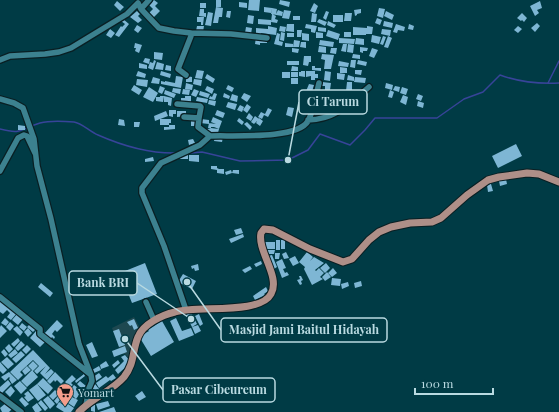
<svg xmlns="http://www.w3.org/2000/svg" width="559" height="412" font-family="'Playfair Display',serif">
  <style>
    .built { fill: #1d4850 }
    .lines { fill: none; stroke-linecap: round; stroke-linejoin: round }
    .stream { stroke: #374499; stroke-width: 1.5 }
    .building { fill: #7eb6d4 }
    .minor-casing { stroke: #091f23; stroke-width: 8 }
    .major-casing { stroke: #091f23; stroke-width: 9 }
    .minor { stroke: #3c818f; stroke-width: 5.5 }
    .major { stroke: #ae8f88; stroke-width: 7 }
    .labels { text-anchor: middle; dominant-baseline: central; stroke-width: 4; stroke-linejoin: round; paint-order: stroke }
    .poi-label { font-size: 11px; fill: #b9dae1; stroke: #003b45; text-anchor: start }
    .leader { fill: none; stroke: #b9dae1; stroke-width: 1.5 }
    .callout-dot { fill: #b9dae1; stroke: #003b45; stroke-width: 1.5 }
    .callout { fill: #003b45; stroke: #b9dae1; stroke-width: 1.5 }
    .callout-label { font-size: 12px; text-anchor: middle; font-weight: bold; fill: #b9dae1 }
  </style>
  <rect width="100%" height="100%" fill="#003b45"/>
  <path class="built" d="M134 317 140 328 134 336 130 360 125 354H122L119 347 112 328Z"/>
  <g class="lines">
    <path class="stream" d="M548 83 559 61
      M0 129C23 135 20 129 40 123 51 120 63 121 74 122 82 123 90 132 98 135 123 146 151 154 178 153
      M190 153 202 152 240 161 288 160 308 150 320 134 350 145 365 130 375 118H437L464 99 483 92 500 75C519 82 539 84 559 83"/>
  </g>
  <path class="building" d="M154 0 158 3 155 6 160 11 153 18 148 14 153 9 149 5Z
    M216 0H221V7H216Z
    M249 0H260L259 11 248 10Z
    M280 0 290 2 289 7 279 4Z
    M117 1 124 7 120 11 114 5Z
    M540 1 542 8 537 10 539 13 535 16 530 6Z
    M239 2 247 3V8L239 7Z
    M200 3H206V8H200Z
    M314 3 318 6 315 13 310 11Z
    M216 7 223 8 222 17H219L218 23H213Z
    M264 7 272 8 271 13 264 12Z
    M272 8 277 9 276 14 278 10 283 12 282 16 271 14Z
    M379 8 385 9 383 18 377 16Z
    M200 9H204V13H206V17L199 16Z
    M361 9V13L357 14V15L355 16 354 10Z
    M284 10 291 11 289 19 282 18Z
    M137 11 140 14 138 16 142 20 138 23 130 17Z
    M227 11H231L230 18 226 17Z
    M326 11 329 12 326 20 323 18Z
    M386 11 394 15 392 20 384 16Z
    M208 12 213 13 211 26 205 25Z
    M312 13 317 14 316 22H311Z
    M345 13H352L351 21H344Z
    M522 13 527 18 524 22 522 20 521 21 517 18Z
    M272 14 276 16 275 19 278 20 277 23 271 22Z
    M248 15 254 16 253 24 247 23Z
    M333 15H343V22H333Z
    M293 16H300V20H293Z
    M197 17H204L203 25H201V22H197Z
    M377 18 382 20 380 25 375 23Z
    M123 19 129 24 119 37 115 35 121 26 122 27 125 24 121 21Z
    M258 19 271 20V25L258 24Z
    M319 19 327 22 325 26 317 22Z
    M328 21 336 25 334 28 327 25Z
    M384 21 393 23 392 28 383 26Z
    M537 23 540 26 535 32 531 28Z
    M287 24H294V32L286 31Z
    M306 24 317 26 315 33 311 32V29L305 28Z
    M396 24 405 27 404 31 398 30 397 33 393 32Z
    M409 24 414 26 413 30 408 29Z
    M137 25 142 28 138 33 134 30Z
    M197 26H204L203 32 196 31Z
    M268 26 277 28 276 35 261 33 260 35 256 34V28L268 29Z
    M280 26 286 27 285 32 279 31Z
    M367 26 373 27 372 34H366V35H353V27L367 28Z
    M518 26 522 29 518 33 514 30Z
    M246 27 252 28 251 34 245 33Z
    M318 27 326 28V32L318 31Z
    M110 29 115 33 111 38 106 35Z
    M382 29 391 30 390 36 381 34Z
    M297 30H302L301 37H297Z
    M328 30 340 34 338 40 326 36Z
    M281 32 285 33 284 41 280 40Z
    M316 32 323 33V38H316Z
    M344 32H351V37H344Z
    M277 33 280 34 279 41 283 42 282 46 274 44Z
    M287 33H294V37H287Z
    M302 33 309 34V41L302 40Z
    M372 35 381 37 379 44 371 42Z
    M383 36 386 37 383 45 380 44Z
    M388 36 392 38 388 48 384 47Z
    M256 37 267 38V43H260V45L255 44Z
    M339 38 355 39 354 44 339 43Z
    M356 38 364 39V45L355 44Z
    M294 40 300 41 299 47H293Z
    M320 40 334 42 333 47 319 45Z
    M301 42H306V48L300 47Z
    M135 43 142 45 139 53 135 51 136 48H134Z
    M285 43 293 44V47H285Z
    M343 44H347L346 52 341 51Z
    M348 44 354 45 353 53 347 52Z
    M319 46 326 47V53L318 52Z
    M360 47 368 48 367 51H363V53L360 52Z
    M292 48 299 49 298 53 292 52Z
    M331 48H337L336 54 330 53Z
    M372 48 378 50 374 58 369 56Z
    M154 52 163 53 162 60 154 59Z
    M322 54 334 55 331 69H324L325 60 321 59Z
    M353 54 360 55V59L352 58Z
    M304 56H311V62H309L308 66 303 65Z
    M145 58 150 59 149 64 143 62Z
    M154 60 156 61 153 70 148 68 150 62 153 63Z
    M351 60H356L355 68 350 67Z
    M358 60 367 62 366 66 357 64Z
    M287 61H299V65H287Z
    M339 61 349 63 348 67 338 66Z
    M157 62 164 64 163 70 155 69Z
    M139 63 147 65V69L139 68Z
    M166 65 171 66V71L165 70Z
    M292 66 298 67V71H291Z
    M312 66H315V68H321V71L312 70Z
    M340 67 347 68V73H340Z
    M197 70 204 71 202 79 195 78Z
    M355 70H362L361 75 355 74Z
    M138 71 146 74 145 78 136 76Z
    M161 71 171 74 170 78 160 75Z
    M301 71H305V77L299 76V72H301Z
    M306 71H311V76L306 77Z
    M311 71H315V74H318V78H315V80H311Z
    M325 71 331 72 330 81 324 80Z
    M282 72H290V78H282Z
    M291 72H298V77H291Z
    M337 73 345 74 344 80 337 79Z
    M207 74 215 79 213 83 205 78Z
    M348 75 354 77V81L347 80Z
    M176 76 183 77 181 88 161 84V81L165 82V81L175 83Z
    M186 76 192 77V82H186Z
    M153 77 160 79 159 84 151 83Z
    M355 77 366 78 365 83 354 82Z
    M291 78H298V84H291Z
    M137 79 148 80 147 87 136 85Z
    M194 79 202 80 201 86 193 84Z
    M322 82 331 83 330 90H325V86H321Z
    M347 82H352V91H346Z
    M186 83 193 85 192 90 185 89Z
    M386 83 393 85 392 90 385 88Z
    M309 84 314 85 310 98 304 96Z
    M134 85 142 90 139 95 131 90Z
    M228 85 234 88 232 92 226 89Z
    M160 86 165 88 162 94 158 92Z
    M207 86 214 89 212 94 205 90Z
    M395 86 400 87 399 92 393 90Z
    M149 87 158 93 153 102 143 97Z
    M402 87 408 89 406 95 400 93Z
    M173 88 181 89 180 94 172 92Z
    M183 89 190 90 189 95 182 94Z
    M194 89 199 91 196 97 191 95Z
    M165 90 176 94 174 98 164 94Z
    M390 90 394 92 392 98 388 97Z
    M200 91 210 94 208 98 199 95Z
    M214 93 217 94 215 100 209 99 210 96 212 97Z
    M224 93 230 96 229 99 223 97Z
    M244 93 251 96 247 102 241 98Z
    M232 94 238 96 237 102 230 100Z
    M418 94 423 96 421 101 416 99Z
    M403 95 408 97 406 105 400 102Z
    M160 96H164L163 102 156 101V97H160Z
    M164 96 172 98 171 106 168 105V102H164Z
    M185 96H191V103L181 102V98H185Z
    M197 97 208 99 207 103 196 101Z
    M209 100 216 101 215 106 208 104Z
    M418 101 424 103 423 108 417 106Z
    M228 102 237 104 235 110 226 107Z
    M247 104 251 107 247 113 243 110Z
    M299 104 307 106 306 112 298 110Z
    M240 105 244 107 242 112 237 110Z
    M288 107 294 108 292 117 286 115Z
    M268 108 272 110 268 117 264 115 262 119 258 117 261 112 265 114Z
    M169 110H176V114H173V117L169 116Z
    M217 110 225 113 223 118 215 115Z
    M166 111 168 116 155 121 154 116Z
    M177 111H186V116L177 117Z
    M249 113 253 117 251 121 246 118Z
    M255 116 259 119 254 124 251 122Z
    M191 117 197 118 196 126H191Z
    M213 117 222 121 219 129 214 127H211V128L219 129 218 133 207 132V129H211L208 128 209 123 216 124 211 122Z
    M239 118 244 122 242 125 237 121Z
    M259 118 263 121 260 126 256 123Z
    M119 119 124 120 125 126 118 125Z
    M160 119H171V123H169V125H160Z
    M201 119 209 120V124L200 123Z
    M134 122H140L139 127H134Z
    M247 122 252 127 250 130 244 124Z
    M18 125 25 126V130H18Z
    M169 125H175V129L164 130V127H169Z
    M215 136 223 137 222 142 214 141Z
    M193 139 195 143 189 145 188 140Z
    M516 144 522 156 498 168 492 156Z
    M180 155H188V159H180Z
    M189 155H199V162L189 161Z
    M153 157 154 161 145 162V159Z
    M211 166H217V168L219 169H224V174L217 173V170L211 169Z
    M231 170 232 173 233 170H239V174L232 173 226 175 225 172Z
    M506 179 507 184 500 186 499 181Z
    M491 184 493 191 488 192 487 185Z
    M241 228 243 233 236 235 234 230Z
    M243 234 244 237 231 243 229 239Z
    M276 240H280V250H276Z
    M281 240H285V249H281Z
    M264 242H275V249H264Z
    M265 250H275L274 254H265Z
    M286 252 289 258 284 259 282 254Z
    M307 252 313 257 310 261 314 257 324 263 315 270 316 271 319 268 324 273 320 277 323 279 312 285 304 269 305 267 299 262Z
    M275 253H280L279 259H275Z
    M272 255 277 267 274 269 268 256Z
    M295 256 299 263 293 266 289 259Z
    M282 259 286 268 283 269 285 273 287 272 289 275 282 278 276 262Z
    M261 261 262 264 256 267 254 264Z
    M145 263 157 294 132 303 120 273Z
    M326 263 330 268 325 273 320 268Z
    M198 264 199 270 195 271 194 268 192 269 191 266Z
    M250 266 252 269 245 273 242 270Z
    M333 268 337 273 332 277 328 273Z
    M327 272 331 277 325 281 322 277Z
    M183 274 196 281 192 289 178 282Z
    M299 276H301L303 280 301 281 302 284 300 285 297 280 300 279Z
    M332 278 341 279 340 286 331 285Z
    M361 281 362 286 355 288 354 283Z
    M348 282 349 286 342 289 341 284Z
    M41 283 53 293 50 297 38 287Z
    M266 287 268 291 264 294 265 295 255 300 253 296Z
    M0 299 17 313 11 320 7 317 10 313 7 310 3 314 0 312Z
    M191 312 197 324 192 327 186 315Z
    M18 313 24 318 18 325 12 320Z
    M199 314 203 324 200 326 195 316Z
    M5 318 9 322 6 326 1 323Z
    M176 318 182 331 191 328 194 335 179 341 170 321Z
    M134 319 138 328 134 330 132 325 130 326 127 322Z
    M57 320 63 326 57 332 55 330 52 334 55 337 54 339 52 337 49 341 43 335Z
    M162 321 174 342 151 356 140 338 142 337V335L149 331 148 330Z
    M10 322 14 326 10 331 6 327Z
    M22 323 27 327 24 331 19 327Z
    M31 323 37 328 33 332 27 327Z
    M1 325 7 331 0 338V327Z
    M198 325 201 331 195 334 192 327Z
    M17 326 23 332 20 336 13 329Z
    M28 328 32 333 28 337 24 332Z
    M119 329 125 345 119 347 113 331Z
    M36 331 46 341 40 347 30 338Z
    M18 338 20 341 14 347 11 344Z
    M21 341 25 345 18 351 15 348Z
    M92 342 98 356 92 358 86 345Z
    M9 344 13 349 9 353 5 348Z
    M27 345 31 349 26 354 22 350Z
    M125 346 127 352 114 357 112 351Z
    M4 349 8 354 5 357 1 352Z
    M15 349 18 353 11 358 8 355Z
    M33 350 50 368 45 374 51 369 54 372 47 380 40 373 46 366 37 374 34 371 39 366 33 360 20 372 23 375 18 380 10 372Z
    M21 351 25 355 16 363 12 359Z
    M125 355 130 361 127 364 128 365 118 374 115 370 124 361 121 357Z
    M7 357 14 364 8 369 1 362Z
    M118 360 120 363 114 368 112 365Z
    M33 361 38 366 33 371 28 366Z
    M106 361 109 366 101 369 100 365Z
    M0 362 7 370 3 374 0 371Z
    M27 366 31 370 25 375 22 371Z
    M99 366 101 370 94 373 92 370Z
    M32 370 38 377 27 387 21 381Z
    M9 372 17 380 12 384 9 379 10 378 9 377 5 381 1 377Z
    M55 372 64 381 61 384 57 380 55 382 54 380 50 384 47 381Z
    M99 373 102 377 96 381 93 377Z
    M84 374 85 376 76 383 75 381Z
    M113 374 116 378 111 381 110 380 99 388 96 383 106 376 108 378Z
    M72 375 76 379 71 383 73 385 70 387 65 382Z
    M43 378 53 388 48 394 37 384Z
    M8 380 11 384 2 393 0 391V387Z
    M20 381 27 388 21 394 14 386Z
    M80 381 86 386 82 389 77 384Z
    M37 384 46 395 38 401 29 390Z
    M62 384 66 388 60 393 57 389Z
    M95 384 99 389 95 393 91 388Z
    M74 385 82 391 76 399 73 396 74 394 72 396 68 393Z
    M11 386 15 391 10 397 5 392Z
    M55 390 59 394 53 400 49 396Z
    M28 391 34 398 28 402 24 397 26 396 24 394Z
    M142 391 146 397 139 401 135 396Z
    M66 392 72 397 69 400 63 396Z
    M59 395 62 397 57 404 54 401Z
    M48 396 55 404 50 409 43 400Z
    M22 397 29 404 25 407 19 400Z
    M72 397 78 400 74 407 68 403Z
    M63 398 68 401 65 405 60 402Z
    M41 400 48 408 45 411 38 403Z
    M108 401 110 406 98 410 96 404Z
    M7 402 13 408 9 412H2L0 408Z
    M59 402 66 407 68 404 74 408 71 412H64L56 407Z
    M37 403 42 410 39 412H35L32 407Z
    M91 405H95V412L91 411Z
    M114 407 116 412H99Z"/>
  <g class="lines">
    <g class="minor-casing">
      <path id="minor" d="M141 9 149 0
        M191 33 231 34 267 38
        M0 60 10 56 45 54 59 52 71 48 127 14 138 3 141 9 159 28 174 31 191 33V36L178 69 186 75
        M0 99 14 103 23 108 34 139 37 166 51 219 79 344 91 375 92 381 89 388 86 405
        M177 104 200 106 201 107 199 118
        M184 117 199 118 198 127 210 136
        M308 120C336 119 349 104 369 87
        M0 171 18 138 24 135 27 136 35 153
        M0 297 40 329V334L90 374
        M146 302 154 320
        M186 310 164 246 142 193V188L161 163 200 145 210 136C231 135 297 140 308 121 314 110 316 95 319 83
        M0 396 21 412"/>
    </g>
    <g class="major-casing">
      <path id="major" d="M79 412C92 398 112 391 124 377 135 363 132 351 138 337 143 324 162 315 175 312 197 305 260 315 271 294 281 277 257 251 261 233L264 229 273 230 310 249 343 262 352 259 369 240 379 232 391 227 410 223 432 222 441 218 467 195 488 180 499 177 527 173 539 174 559 182"/>
    </g>
    <use href="#minor" class="minor"/>
    <use href="#major" class="major"/>
  </g>
  <defs>
    <g id="supermarket-pin" transform="scale(0.9)"><path d="M0 17L-7.5 6A9.5 9.5 0 1 1 7.5 6Z" fill="#f49d8b" stroke="#003b45"/><path d="M-6-5.5h2.5l.6 2H6L4.5 2H-2.5L-4.4-4H-6ZM-1.5 3.2a1.3 1.3 0 1 0 .1 0ZM3 3.2a1.3 1.3 0 1 0 .1 0Z" fill="#111"/></g>
  </defs>
  <g fill-rule="evenodd">
    <use href="#supermarket-pin" x="65" y="392"/>
  </g>
  <g class="labels">
    <g class="poi-label">
      <text x="78" y="392">Yomart</text>
    </g>
  </g>
  <path class="leader" d="M288 160L299 102M191 319L137 283M187 282L221 330M125 339L163 390"/>
  <g class="callout-dot">
    <circle cx="288" cy="160" r="4"/>
    <circle cx="191" cy="319" r="4"/>
    <circle cx="187" cy="282" r="4"/>
    <circle cx="125" cy="339" r="4"/>
  </g>
  <g class="callout">
    <rect x="299" y="90" width="68" height="24" rx="4"/>
    <rect x="69" y="271" width="68" height="24" rx="4"/>
    <rect x="221" y="318" width="166" height="24" rx="4"/>
    <rect x="163" y="378" width="112" height="24" rx="4"/>
  </g>
  <g class="callout-label">
    <text x="333" y="106">Ci Tarum</text>
    <text x="103" y="287">Bank BRI</text>
    <text x="304" y="334">Masjid Jami Baitul Hidayah</text>
    <text x="219" y="394">Pasar Cibeureum</text>
  </g>
  <path d="M415 388v6h78v-6" fill="none" stroke="#b9dae1" stroke-width="2"/>
  <text x="421" y="388" font-size="12" fill="#b9dae1" stroke="#003b45" stroke-width="3" paint-order="stroke">100 m</text>
</svg>
